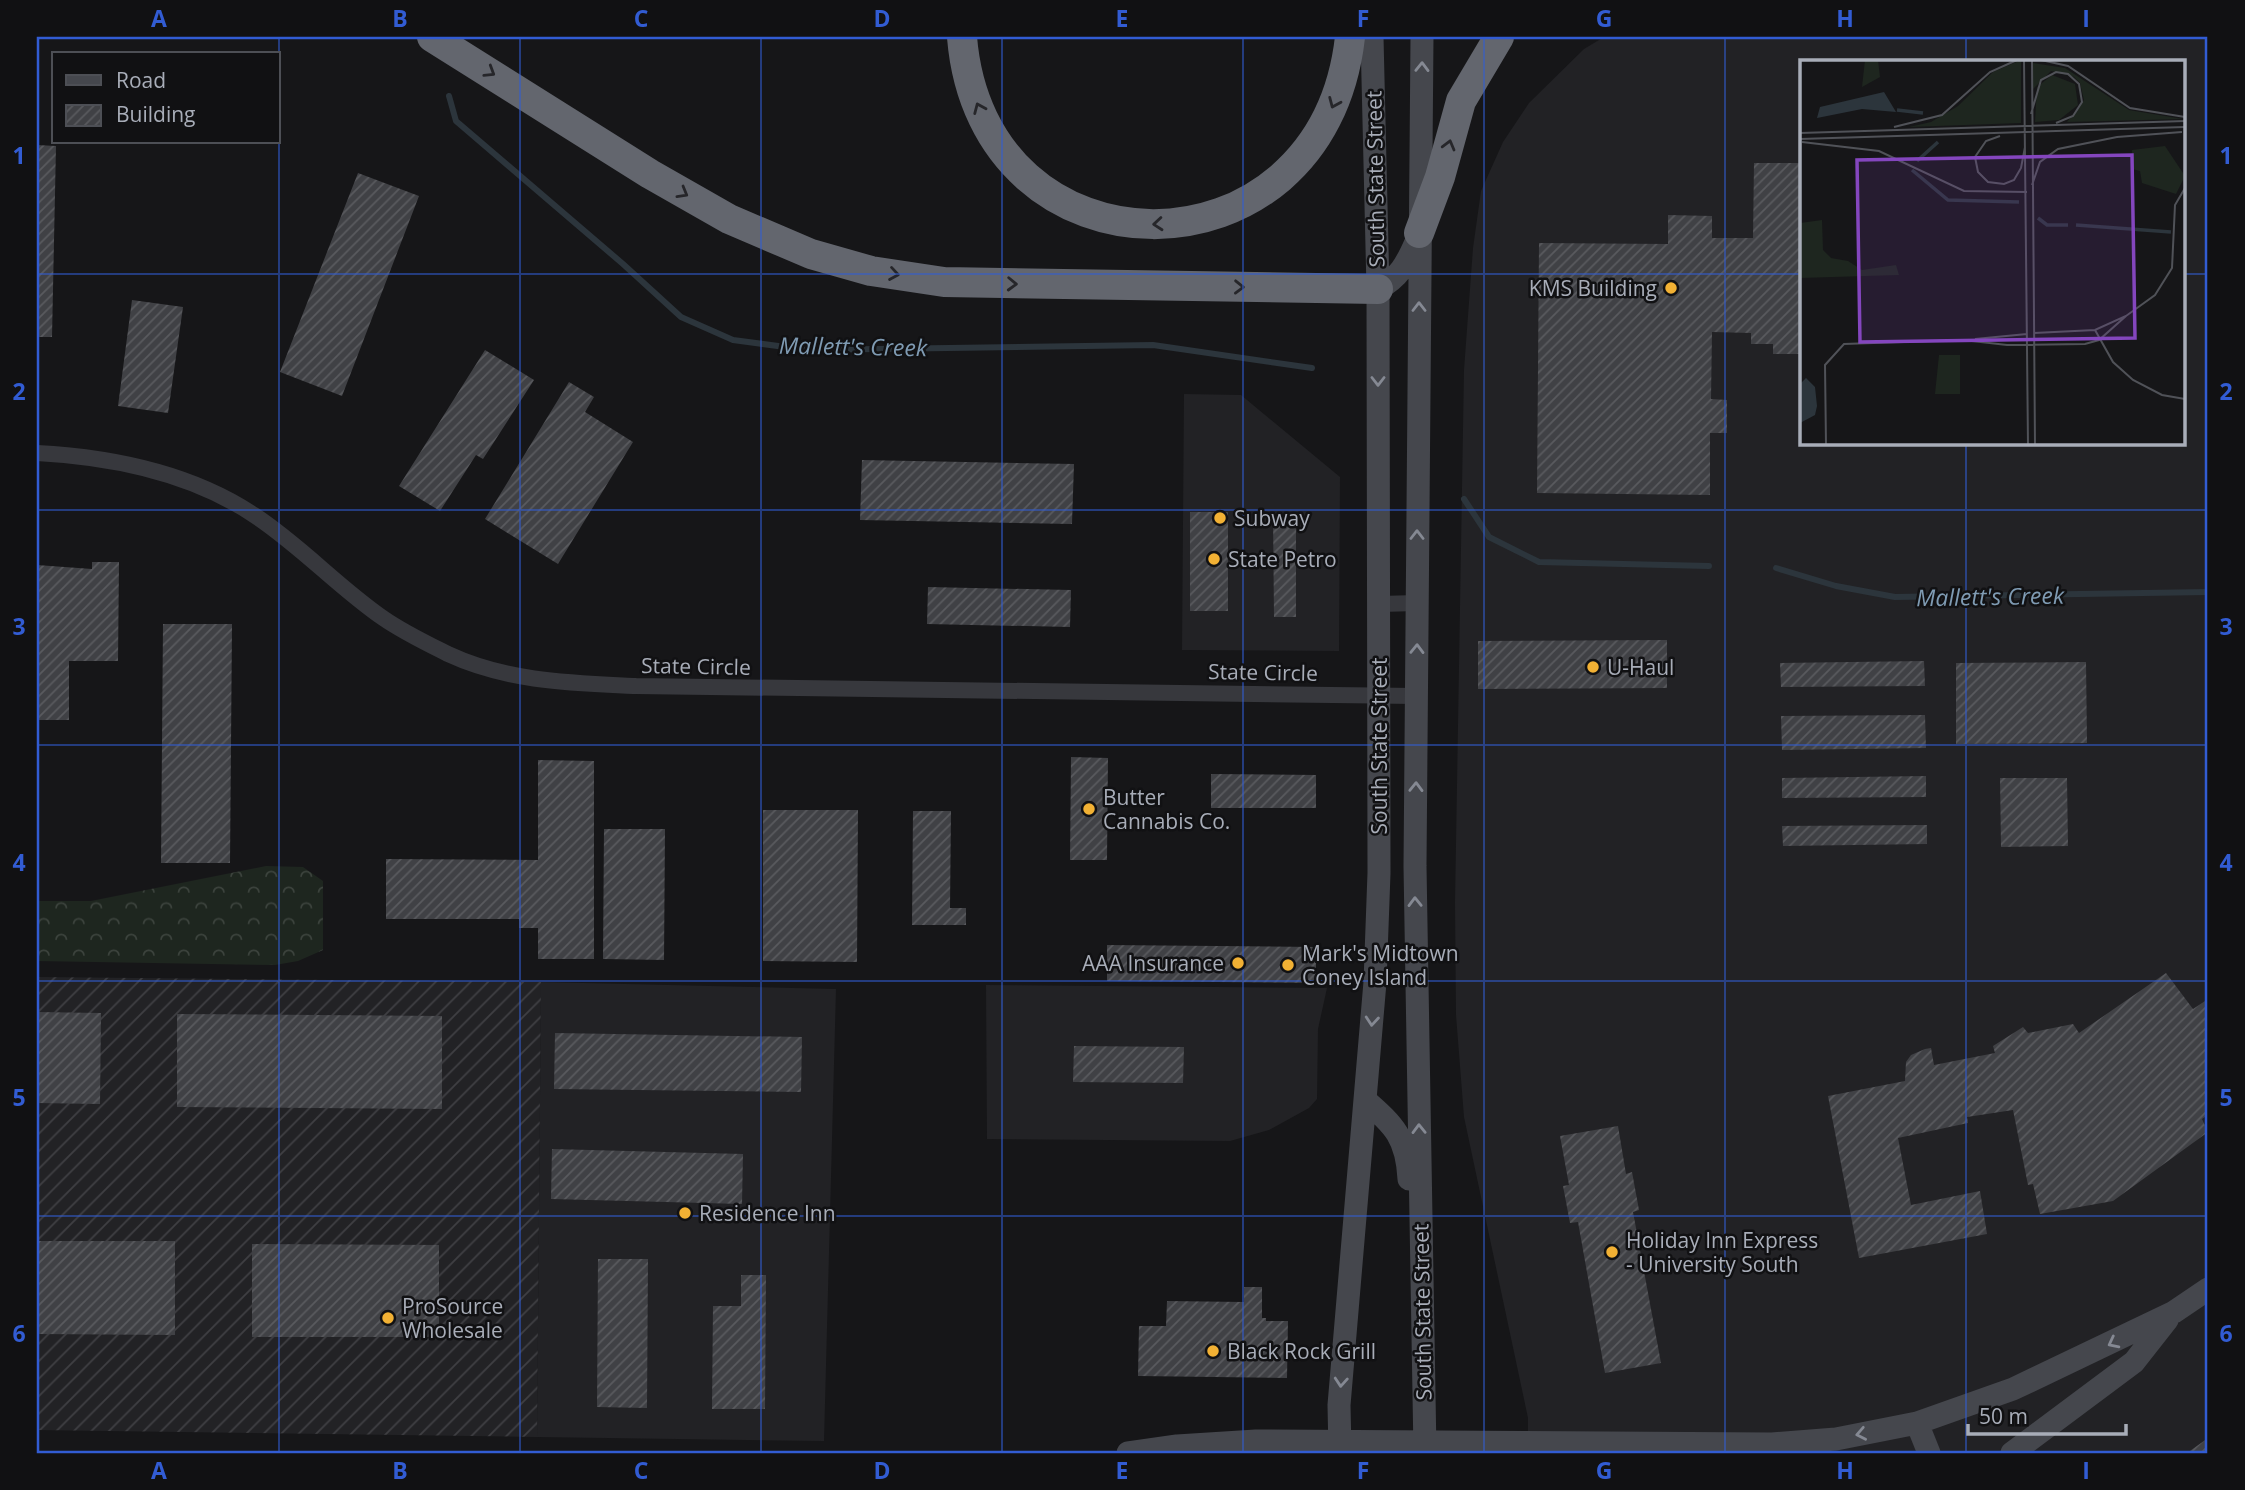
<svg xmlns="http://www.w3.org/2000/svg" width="2245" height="1490" font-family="'Open Sans',sans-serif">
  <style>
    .built { fill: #222225; fill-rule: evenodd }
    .industrial { fill: url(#industrial-furrows) }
    .forest { fill: url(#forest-crowns) }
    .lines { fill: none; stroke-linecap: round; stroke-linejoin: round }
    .stream { stroke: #2c353c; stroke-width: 6 }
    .building { fill: url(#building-hatch) }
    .street { stroke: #37383d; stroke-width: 16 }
    .secondary { stroke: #45474d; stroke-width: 23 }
    .highway { stroke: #63666e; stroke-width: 30 }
    .oneway { stroke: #858993 }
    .oneway2 { stroke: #26262a }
    .grid { fill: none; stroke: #325cd3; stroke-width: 2; stroke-opacity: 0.55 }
    .poi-dot { fill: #f2b134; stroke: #111113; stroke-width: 2.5 }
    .labels { text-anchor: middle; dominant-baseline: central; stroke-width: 5; stroke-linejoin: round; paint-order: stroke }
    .street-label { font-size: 21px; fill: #a8adb8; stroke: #111113 }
    .poi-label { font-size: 21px; fill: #a8adb8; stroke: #111113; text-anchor: start }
    .water-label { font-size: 23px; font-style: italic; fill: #7f9bb3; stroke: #111113 }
    .inset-river { fill: none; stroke: #2c353c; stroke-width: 3.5 }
    .inset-road { fill: none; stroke: #505258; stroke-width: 2 }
    .view { fill: #8446be; fill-opacity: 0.15; stroke: #8446be; stroke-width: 3.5 }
    .inset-edge { fill: none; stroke: #a8adb8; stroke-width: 3.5 }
    .neatline { fill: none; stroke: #325cd3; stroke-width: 2.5 }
    .grid-label { font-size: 23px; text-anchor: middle; font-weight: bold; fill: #325cd3 }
  </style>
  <defs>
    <pattern id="industrial-furrows" width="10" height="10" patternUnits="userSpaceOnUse" patternTransform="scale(1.75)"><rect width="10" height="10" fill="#222225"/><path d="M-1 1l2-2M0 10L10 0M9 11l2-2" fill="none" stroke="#3f3f43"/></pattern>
    <pattern id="forest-crowns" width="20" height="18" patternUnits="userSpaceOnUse" patternTransform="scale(1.75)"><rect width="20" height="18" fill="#1e261f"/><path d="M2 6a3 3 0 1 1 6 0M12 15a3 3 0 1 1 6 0" fill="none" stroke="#3c433d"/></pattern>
    <pattern id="building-hatch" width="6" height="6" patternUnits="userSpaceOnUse" patternTransform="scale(1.75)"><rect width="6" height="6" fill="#404145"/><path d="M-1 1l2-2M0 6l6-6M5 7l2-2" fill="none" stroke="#595a5e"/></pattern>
  </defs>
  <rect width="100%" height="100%" fill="#161618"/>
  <path class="built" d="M1604 37H2208V1453H1528V1418L1464 1117 1456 1015 1455 903 1464 370 1473 248 1481 191 1503 142 1529 103 1584 49ZM1802 61H2184V443H1802Z
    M1184 394 1241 395 1340 477 1339 651 1182 650Z
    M541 982 836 989 824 1441 537 1437Z
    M986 985 1327 988 1318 1029 1317 1099 1309 1108 1269 1130 1230 1141 987 1139Z"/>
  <path class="industrial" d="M37 977 541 982 537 1437 37 1430Z"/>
  <path class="forest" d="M266 866 303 867 323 881V950L298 961 275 965 37 961V901H91Z"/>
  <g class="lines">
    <path class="stream" d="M449 96 456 121 623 264 681 317 733 340 808 350 1153 345 1312 368
      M1464 499 1489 537 1539 562 1709 566
      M1776 568 1836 586 1895 597 2208 592"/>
  </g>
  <path class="building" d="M37 145 56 146 52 337H37Z
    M1754 163H1802V354H1773V344H1751V333L1712 332 1711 399 1727 400V433H1710V495L1537 493 1539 243 1668 244V215L1712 216V238H1753Z
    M358 173 419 196 342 396 280 372Z
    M132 300 183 307 168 413 118 406Z
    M485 350 534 380 483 459 476 455 440 511 399 486Z
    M569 382 594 397 585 412 633 442 558 564 485 519Z
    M862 460 1074 464 1072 524 860 520Z
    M1190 512H1228V611H1190Z
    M1296 514V617H1274L1273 515Z
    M92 562H119L118 661H69V720H37V565L92 569Z
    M928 587 1071 590 1070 627 927 624Z
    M163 624H232L230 863H161Z
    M1667 640V688L1478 689V641Z
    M1924 661 1925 686 1781 687 1780 663Z
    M2086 662 2087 743 1956 744V663Z
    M1925 715 1926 748 1782 750 1781 716Z
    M1071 757 1108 758 1107 860H1070Z
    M538 760 594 761V959H538V928H519V919H386V859L538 860Z
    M1211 774 1316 775V808H1211Z
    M1926 776V797L1782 798V778Z
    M2000 778H2067L2068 846 2001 847Z
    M763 810H858L857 962 763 961Z
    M913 811H951L950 908H966V925H912Z
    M1927 825V844L1783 846 1782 826Z
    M604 829H665L664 960 603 959Z
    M1107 945 1316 947V983L1107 981Z
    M2166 973 2193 1009 2208 999V1115L2202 1119 2208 1132 2113 1201 2040 1214 2033 1184 2028 1185 2013 1110 1967 1117 1968 1123 1898 1138 1911 1205 1980 1191 1987 1234 1859 1258 1828 1096 1905 1081 1906 1062 1911 1055 1925 1049 1931 1048 1934 1065 1995 1053 1993 1046 2023 1027 2028 1033 2073 1024 2079 1033Z
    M37 1012 101 1013 100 1104 37 1103Z
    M177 1014 442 1016V1109L177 1107Z
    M555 1033 802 1037 801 1092 554 1089Z
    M1074 1046 1184 1047 1183 1083 1073 1082Z
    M1618 1126 1626 1174 1632 1172 1639 1210 1633 1212 1661 1363 1605 1373 1578 1222 1570 1223 1563 1186 1569 1185 1560 1136Z
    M552 1149 743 1154 742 1204 551 1199Z
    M37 1241H175V1335L37 1334Z
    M252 1244 439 1245V1337H252Z
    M598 1259H648L647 1408 597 1407Z
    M741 1275H766L765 1409H712L713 1306H741Z
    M1244 1287H1262V1318H1266V1321H1288L1287 1378 1138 1376 1139 1326H1166L1167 1301 1244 1302Z
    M2208 1438V1453H2187Z"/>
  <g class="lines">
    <path class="street" d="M37 453C112 457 191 473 254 515 300 545 338 587 383 618 403 632 426 643 448 654 508 682 572 683 636 686L1416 696
      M1380 604 1417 603"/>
    <path class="secondary" d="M1422 37 1415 866 1425 1453
      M1378 289C1399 278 1407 263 1416 242
      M1365 1100C1394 1125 1407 1138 1409 1179
      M1917 1423 1929 1453
      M1128 1453 1177 1446 1256 1441 1772 1444 1836 1439 1917 1423 2013 1389 2174 1312 2208 1289
      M1340 1453 1339 1405 1375 982 1379 873 1378 289 1372 37
      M2012 1453 2134 1362 2167 1320"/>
    <path class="highway" d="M432 37 650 174 729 219 811 254 871 271 944 282 1378 289
      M962 37C982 285 1322 288 1350 37
      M1419 233 1440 177 1461 101 1499 37"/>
  </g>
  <defs><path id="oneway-chevron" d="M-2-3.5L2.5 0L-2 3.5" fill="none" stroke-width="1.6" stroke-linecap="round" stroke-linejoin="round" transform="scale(1.75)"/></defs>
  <g class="oneway">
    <use href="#oneway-chevron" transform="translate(1422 67) rotate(-89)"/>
    <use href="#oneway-chevron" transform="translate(1419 307) rotate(-90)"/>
    <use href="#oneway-chevron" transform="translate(1378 381) rotate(90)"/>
    <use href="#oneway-chevron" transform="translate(1417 535) rotate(-90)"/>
    <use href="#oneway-chevron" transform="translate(1417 649) rotate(-89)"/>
    <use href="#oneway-chevron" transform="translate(1416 787) rotate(-89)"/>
    <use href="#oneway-chevron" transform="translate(1415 902) rotate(-91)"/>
    <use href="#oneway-chevron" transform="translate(1372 1021) rotate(95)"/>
    <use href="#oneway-chevron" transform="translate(1419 1129) rotate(-91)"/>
    <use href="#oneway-chevron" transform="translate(2113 1343) rotate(153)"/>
    <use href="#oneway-chevron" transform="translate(1341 1382) rotate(94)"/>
    <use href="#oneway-chevron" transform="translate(1861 1434) rotate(169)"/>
  </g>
  <g class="oneway2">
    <use href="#oneway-chevron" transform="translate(490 72) rotate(32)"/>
    <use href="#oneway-chevron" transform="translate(1334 103) rotate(113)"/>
    <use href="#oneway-chevron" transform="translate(979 108) rotate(-113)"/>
    <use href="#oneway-chevron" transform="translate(1449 145) rotate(-75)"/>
    <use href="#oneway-chevron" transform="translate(683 193) rotate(30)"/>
    <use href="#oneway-chevron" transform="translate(1158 224) rotate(175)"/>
    <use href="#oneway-chevron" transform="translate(894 274) rotate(9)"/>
    <use href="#oneway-chevron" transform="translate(1012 284) rotate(2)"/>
    <use href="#oneway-chevron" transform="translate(1239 287) rotate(1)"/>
  </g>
  <path class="grid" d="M279 37V1453M520 37V1453M761 37V1453M1002 37V1453M1243 37V1453M1484 37V1453M1725 37V1453M1966 37V61M37 274H1802M2184 274H2208M1966 443V1453M37 510H2208M37 745H2208M37 981H2208M37 1216H2208"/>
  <g class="poi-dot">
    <circle cx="1671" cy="288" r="7"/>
    <circle cx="1220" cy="518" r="7"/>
    <circle cx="1214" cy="559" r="7"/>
    <circle cx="1593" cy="667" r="7"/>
    <circle cx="1089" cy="809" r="7"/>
    <circle cx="1238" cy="963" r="7"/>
    <circle cx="1288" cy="965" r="7"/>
    <circle cx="685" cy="1213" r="7"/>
    <circle cx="1612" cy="1252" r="7"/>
    <circle cx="388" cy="1318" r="7"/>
    <circle cx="1213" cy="1351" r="7"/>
  </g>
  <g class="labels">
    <g class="street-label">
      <text transform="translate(1375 179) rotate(-91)">South State Street</text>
      <text transform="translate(696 666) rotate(1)">State Circle</text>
      <text transform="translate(1263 672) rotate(1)">State Circle</text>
      <text transform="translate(1379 746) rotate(-90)">South State Street</text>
      <text transform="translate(1422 1312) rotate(-91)">South State Street</text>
    </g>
    <g class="poi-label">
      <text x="1657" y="288" text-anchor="end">KMS Building</text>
      <text x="1234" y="518">Subway</text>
      <text x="1228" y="559">State Petro</text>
      <text x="1607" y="667">U-Haul</text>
      <text x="1103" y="797">Butter<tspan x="1103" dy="24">Cannabis Co.</tspan></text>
      <text x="1302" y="953">Mark's Midtown<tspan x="1302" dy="24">Coney Island</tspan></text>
      <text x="1224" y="963" text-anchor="end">AAA Insurance</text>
      <text x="699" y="1213">Residence Inn</text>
      <text x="1626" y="1240">Holiday Inn Express<tspan x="1626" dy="24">- University South</tspan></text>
      <text x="402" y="1306">ProSource<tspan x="402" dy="24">Wholesale</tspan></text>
      <text x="1227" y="1351">Black Rock Grill</text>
    </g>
    <g class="water-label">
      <text transform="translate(853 346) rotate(1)">Mallett's Creek</text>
      <text transform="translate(1990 596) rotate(-1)">Mallett's Creek</text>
    </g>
  </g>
  <g transform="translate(1800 60)">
    <rect width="385" height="385" fill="#161618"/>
    <path d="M65 0H78L80 17 62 27ZM221 0V63L109 67 131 62 158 46 193 12ZM233 3 265 8 329 50 383 59 267 62 284 40 280 23 274 17 251 11 233 29ZM252 15 275 24 278 45 259 60 235 62 237 27ZM365 86 385 116 376 134 342 123 340 111 332 109V90ZM139 295H160V334H135Z" fill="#1e261f"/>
    <path d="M22 160 23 190 31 198 48 201 62 210 96 205 99 215 0 218V163Z" fill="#1e261f"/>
    <path d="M84 32 96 52 62 49 17 58 20 47ZM6 318 15 327 17 346 15 355 0 363V324Z" fill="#2c353c"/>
    <path class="inset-river" d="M97 50 123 53M117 101 138 82M112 110 148 140 219 142M238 158 247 165H268M276 165 371 172"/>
    <path class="inset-road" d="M224 0 228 385M232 0 235 385M241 0 268 6 330 48 385 57M231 54 241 20 256 12 268 14 279 24 282 42 273 56 256 63M94 67 142 55 190 12 217 0M0 73 385 61M200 76 186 81 175 97 178 112 188 122 204 124 214 120 221 108 225 87M0 79 385 67M2 82 79 91 164 131 227 132M232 125 240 102 258 89 317 77 382 72M295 270 313 302 333 320 362 335 385 339M234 273 295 270 326 256 355 235 372 208 375 145 385 128M175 279 227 274M26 385 25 305 44 284 163 280 207 285 285 284 299 280 326 256"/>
    <path class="view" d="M332 95 335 278 60 282 57 100Z"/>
    <rect width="385" height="385" class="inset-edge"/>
  </g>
  <rect width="2245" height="1490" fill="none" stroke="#111113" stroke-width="77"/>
  <rect x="52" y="52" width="228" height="91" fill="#111113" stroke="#4d4f55" stroke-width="2"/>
  <rect x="66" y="75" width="35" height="10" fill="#45474d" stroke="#4d4f55" stroke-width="2"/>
  <text x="116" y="88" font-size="21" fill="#a8adb8">Road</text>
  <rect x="66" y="105" width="35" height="21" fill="url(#building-hatch)" stroke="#4d4f55" stroke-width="2"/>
  <text x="116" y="122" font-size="21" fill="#a8adb8">Building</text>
  <path d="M1968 1424v10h158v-10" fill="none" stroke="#a8adb8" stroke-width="3.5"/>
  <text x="1979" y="1424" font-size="21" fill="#a8adb8" stroke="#111113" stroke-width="5" paint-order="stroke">50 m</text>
  <rect x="38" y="38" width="2168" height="1414" class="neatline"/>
  <g class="grid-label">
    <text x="159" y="27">A</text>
    <text x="400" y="27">B</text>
    <text x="641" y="27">C</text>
    <text x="882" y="27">D</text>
    <text x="1122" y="27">E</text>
    <text x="1363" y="27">F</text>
    <text x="1604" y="27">G</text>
    <text x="1845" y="27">H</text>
    <text x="2086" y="27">I</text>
    <text x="19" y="164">1</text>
    <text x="2226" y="164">1</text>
    <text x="19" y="400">2</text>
    <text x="2226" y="400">2</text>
    <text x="19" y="635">3</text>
    <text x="2226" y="635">3</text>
    <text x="19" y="871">4</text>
    <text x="2226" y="871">4</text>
    <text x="19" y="1106">5</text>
    <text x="2226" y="1106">5</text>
    <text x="19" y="1342">6</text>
    <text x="2226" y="1342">6</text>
    <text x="159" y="1479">A</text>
    <text x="400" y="1479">B</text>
    <text x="641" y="1479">C</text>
    <text x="882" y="1479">D</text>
    <text x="1122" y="1479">E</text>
    <text x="1363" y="1479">F</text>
    <text x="1604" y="1479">G</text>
    <text x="1845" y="1479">H</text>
    <text x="2086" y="1479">I</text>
  </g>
</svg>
